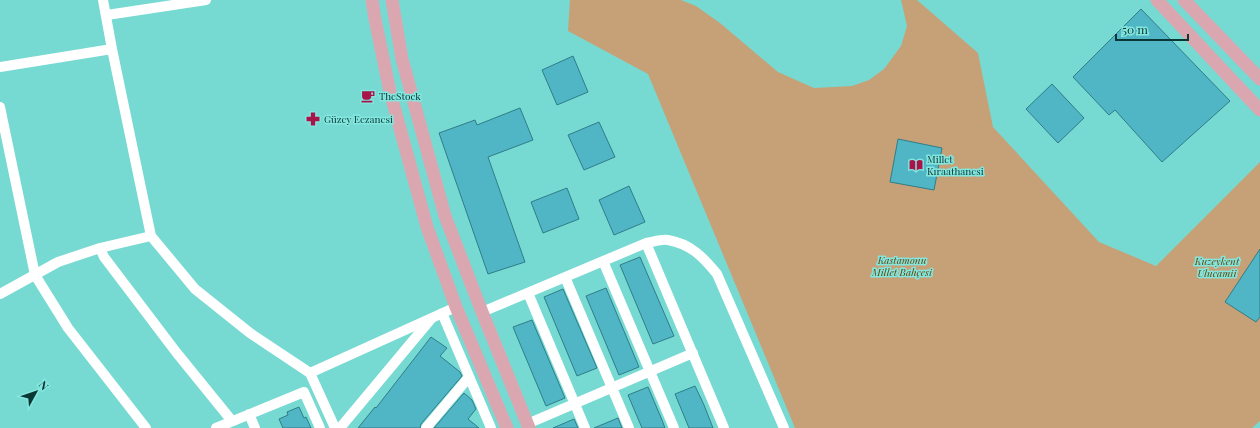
<svg xmlns="http://www.w3.org/2000/svg" width="1260" height="428" font-family="'Playfair Display',serif">
  <style>
    .green { fill: #c6a178 }
    .building { fill: #50b5c4; stroke: #307d88 }
    .lines { fill: none; stroke-linecap: round; stroke-linejoin: round }
    .minor { stroke: #fff; stroke-width: 10 }
    .major { stroke: #daa7b1; stroke-width: 13 }
    .labels { text-anchor: middle; dominant-baseline: central; stroke-width: 3; stroke-linejoin: round; paint-order: stroke }
    .poi-label { font-size: 10px; fill: #0a3734; stroke: #83e7df; text-anchor: start }
    .park-label { font-size: 10px; font-style: italic; fill: #663d00; stroke: #83e7df }
  </style>
  <rect width="100%" height="100%" fill="#76dad2"/>
  <path class="green" d="M570 0H681L696 6 720 23 778 72 814 88 852 86 869 80 884 69 901 46 907 26 901 0H917L978 53 993 127 1099 242 1156 266 1260 162V421L1252 428H795L648 74 568 31Z"/>
  <path class="building" d="M1141 9 1230 101 1162 162 1115 110 1109 115 1073 77Z
    M573 56 588 92 557 105 542 70Z
    M1052 84 1084 118 1058 143 1026 109Z
    M520 108 533 140 488 157 525 262 488 274 439 133 475 120 477 125Z
    M599 122 615 157 584 170 568 135Z
    M898 139 942 148 934 190 890 182Z
    M629 186 645 222 614 235 599 200Z
    M567 188 579 219 543 233 531 202Z
    M1260 249V317L1256 322 1225 302Z
    M640 257 674 336 653 344 620 265Z
    M606 288 639 367 619 375 586 296Z
    M563 289 597 368 577 376 544 297Z
    M532 320 565 398 546 406 513 327Z
    M431 337 447 348 440 356 460 372 462 376 421 424 420 428H358L375 407 376 408Z
    M695 386 704 405 713 428H689L675 394Z
    M648 387 662 420 665 428H642L628 395Z
    M464 393 472 400 476 409 468 419 479 428H434Z
    M299 407 304 418 306 417 311 428H283L279 419 288 415 287 412Z
    M618 418 622 428H594Z
    M574 419 578 428H553Z"/>
  <g class="lines">
    <path class="minor" d="M103 0 112 49 151 236 195 289 250 333 310 373 335 428
      M107 15 206 0
      M0 67 112 49
      M0 107 35 275 68 328 146 428
      M646 243 724 428
      M100 248 104 257 176 352 232 421
      M603 261 674 428
      M565 277 629 428
      M528 293 585 428
      M0 294 58 262 100 248 151 236
      M482 312 646 243C653 242 661 239 668 240 691 244 703 257 717 274L784 428
      M442 313 491 428
      M310 373 456 307
      M249 414 255 428
      M527 424 693 353
      M216 428 304 392 320 428
      M340 428 431 319
      M426 428 469 377"/>
    <path class="major" d="M372 0 375 19 390 92 427 227 456 307 507 428
      M392 0 402 59 445 216 482 312 529 428
      M1157 0 1260 110
      M1184 0 1260 79"/>
  </g>
  <defs>
    <g id="cafe-bare" transform="scale(1.08)"><path d="M-5.5-4.5H6V0H3Q3 3.5 0 3.5H-2.5Q-5.5 3.5-5.5 0ZM3-3.2v2h1.7v-2ZM-6 4.5H4V6H-6Z" fill="#a81348" stroke="#83e7df" stroke-width="2.5" paint-order="stroke"/></g>
    <g id="pharmacy-bare" transform="scale(1.08)"><path d="M-2-6h4v4h4v4h-4v4h-4v-4h-4v-4h4Z" fill="#a81348" stroke="#83e7df" stroke-width="2.5" paint-order="stroke"/></g>
    <g id="library-bare" transform="scale(1.08)"><path d="M-6-4Q-3-5.5-.7-3.5V5Q-3 3-6 4ZM6-4Q3-5.5 .7-3.5V5Q3 3 6 4Z" fill="#a81348" stroke="#83e7df" stroke-width="2.5" paint-order="stroke"/></g>
  </defs>
  <g fill-rule="evenodd">
    <use href="#cafe-bare" x="368" y="96"/>
    <use href="#pharmacy-bare" x="313" y="119"/>
    <use href="#library-bare" x="916" y="165"/>
  </g>
  <g class="labels">
    <g class="poi-label">
      <text x="379" y="96">TheStock</text>
      <text x="324" y="119">Güzey Eczanesi</text>
      <text x="927" y="159">Millet<tspan x="927" dy="12">Kıraathanesi</tspan></text>
    </g>
    <g class="park-label">
      <text x="902" y="260">Kastamonu<tspan x="902" dy="12">Millet Bahçesi</tspan></text>
      <text x="1217" y="261">Kuzeykent<tspan x="1217" dy="12">Ulucamii</tspan></text>
    </g>
  </g>
  <g transform="translate(36 392) rotate(50)" stroke="#83e7df" stroke-width="3" paint-order="stroke">
  <path d="M0-3L7 15L0 10L-7 15Z" fill="#0a3734"/>
  <text y="-6" font-size="11" font-weight="bold" text-anchor="middle" fill="#0a3734">N</text>
  </g>
  <path d="M1116 34v6h72v-6" fill="none" stroke="#0a3734" stroke-width="2"/>
  <text x="1122" y="34" font-size="12" fill="#0a3734" stroke="#83e7df" stroke-width="3" paint-order="stroke">50 m</text>
</svg>
